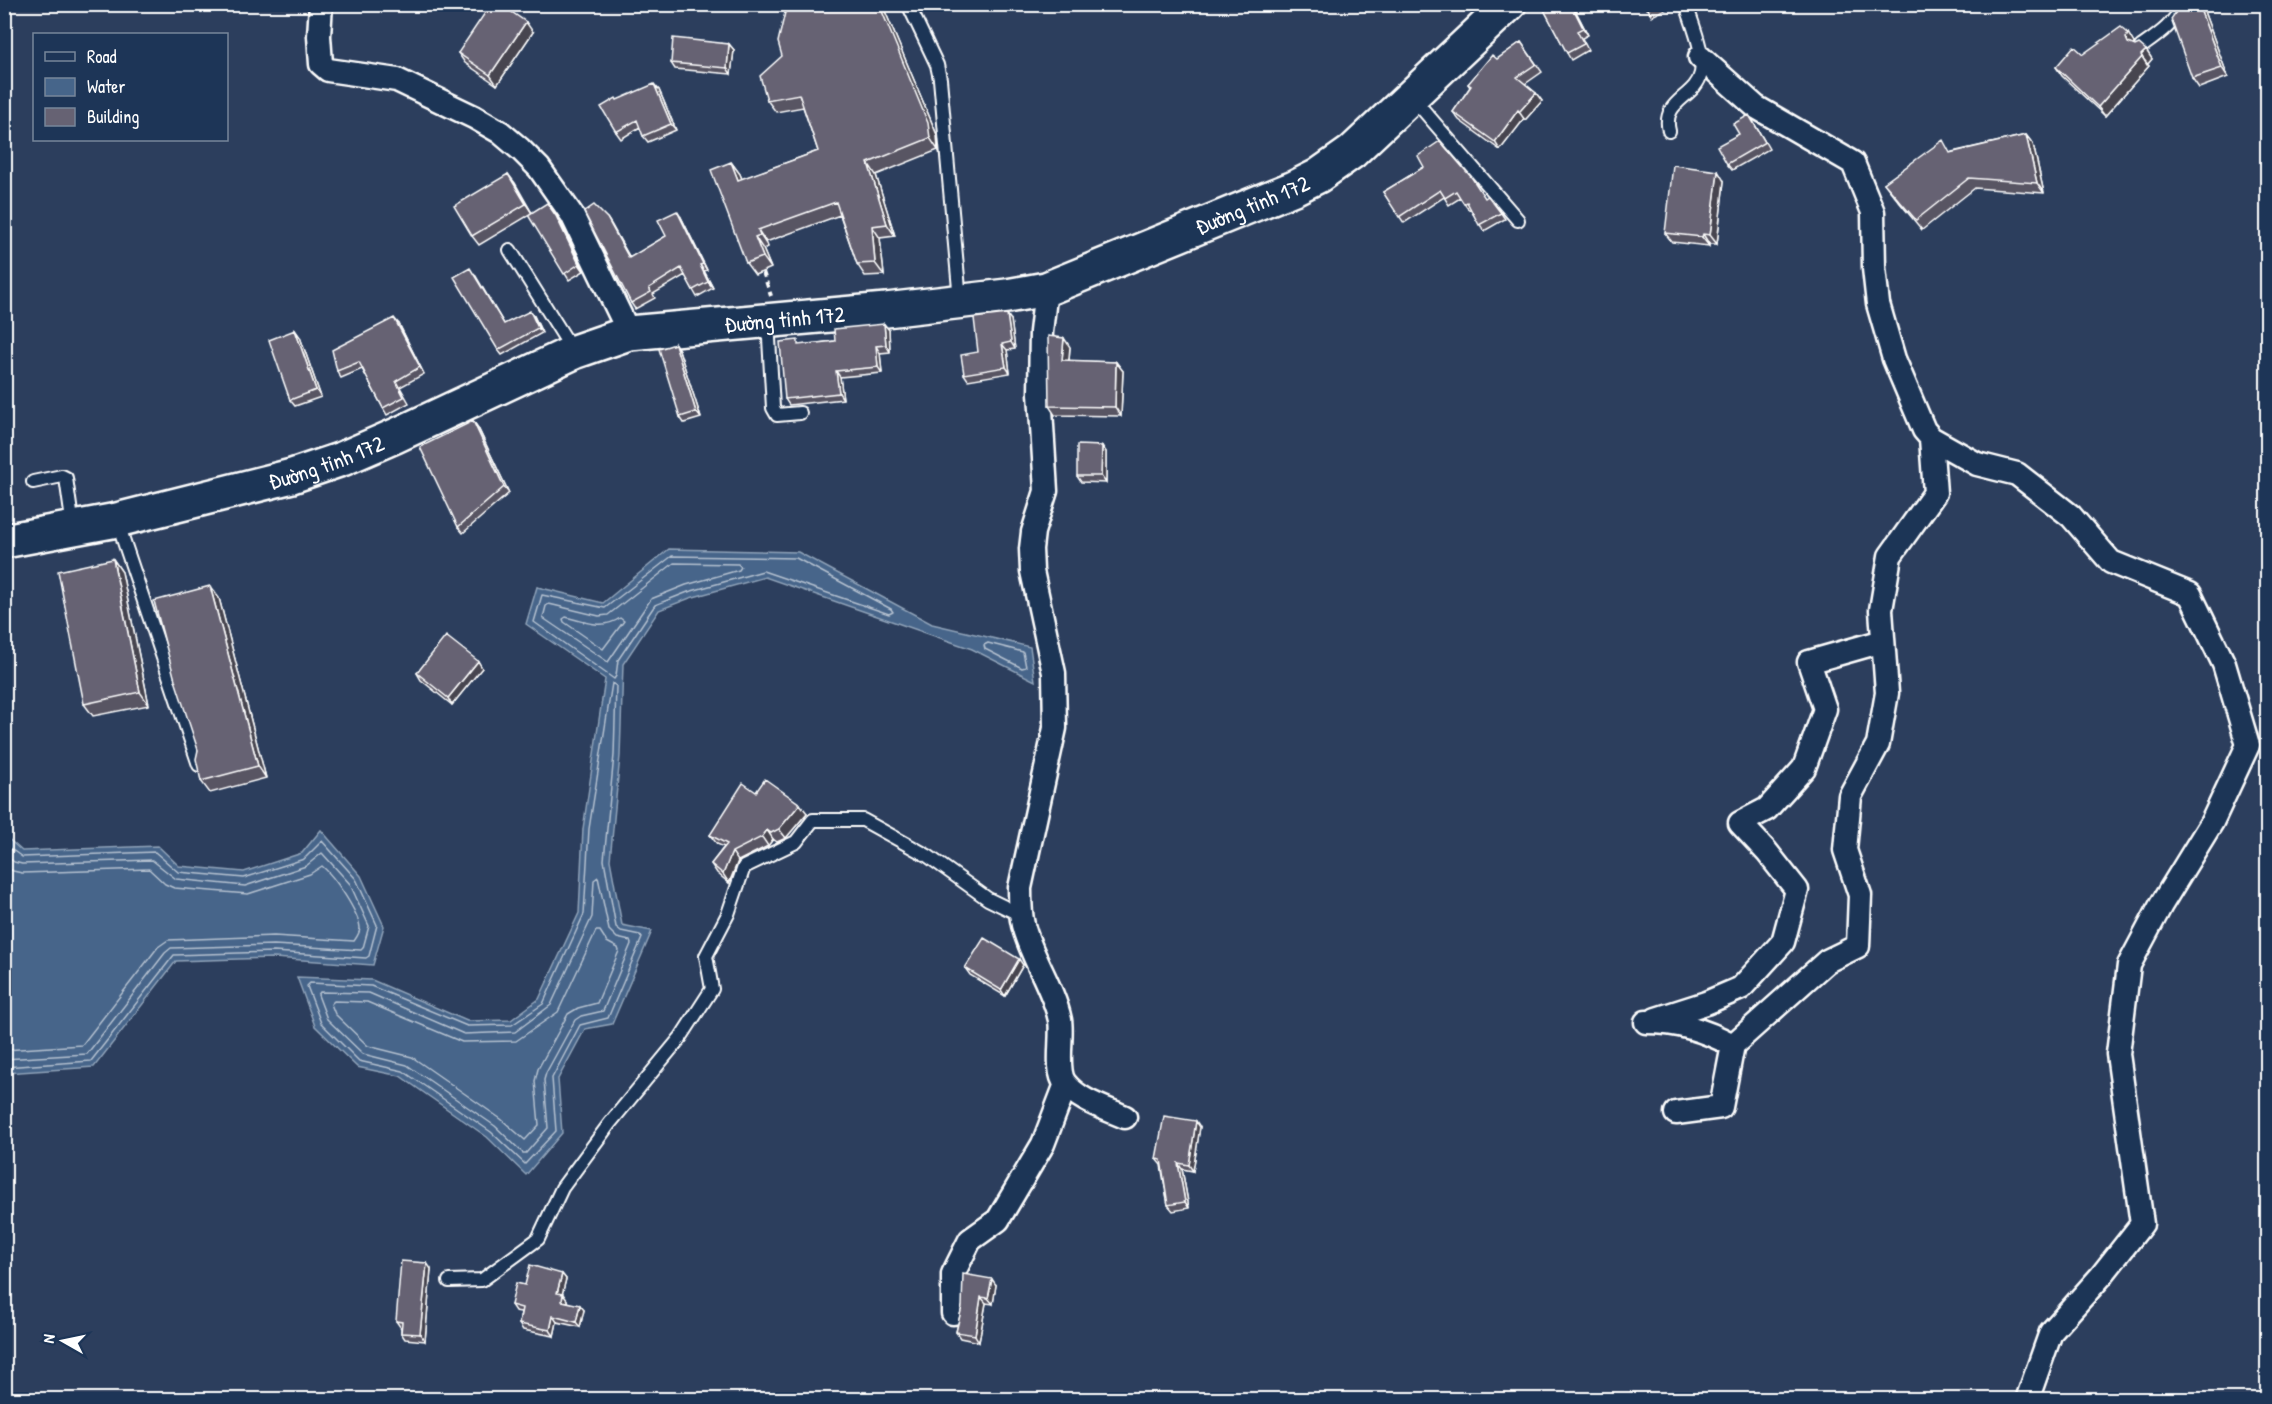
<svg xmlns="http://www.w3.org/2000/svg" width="2272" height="1404" font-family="'Patrick Hand',sans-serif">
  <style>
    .water { fill: #46658a; stroke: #90a3b9; stroke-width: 1.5 }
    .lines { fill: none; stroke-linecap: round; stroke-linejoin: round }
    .shore { stroke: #b5c1d0; stroke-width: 1.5 }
    .service-casing { stroke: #fff; stroke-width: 16 }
    .minor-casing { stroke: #fff; stroke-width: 27 }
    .secondary-casing { stroke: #fff; stroke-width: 38 }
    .path { stroke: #fff; stroke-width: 4; stroke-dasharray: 6 4.5; stroke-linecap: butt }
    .service { stroke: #1d3557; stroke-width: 12 }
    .minor { stroke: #1d3557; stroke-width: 22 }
    .secondary { stroke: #1d3557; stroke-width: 33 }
    .wall { fill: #585463; stroke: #fff; stroke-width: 1.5 }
    .shaded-wall { fill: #474550; stroke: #fff; stroke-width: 1.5 }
    .building { fill: #666273; stroke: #fff; stroke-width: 1.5 }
    .labels { text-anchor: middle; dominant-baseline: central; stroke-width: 4.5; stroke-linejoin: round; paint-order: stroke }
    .street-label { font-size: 22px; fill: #fff; stroke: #1d3557 }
  </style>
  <rect width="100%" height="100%" fill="#2c3e5d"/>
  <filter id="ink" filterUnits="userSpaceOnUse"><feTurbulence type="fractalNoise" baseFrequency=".0167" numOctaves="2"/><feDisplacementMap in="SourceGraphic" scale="12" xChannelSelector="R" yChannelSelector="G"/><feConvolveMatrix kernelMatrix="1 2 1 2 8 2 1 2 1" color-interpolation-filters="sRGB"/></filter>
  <g filter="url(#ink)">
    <path class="water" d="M669 549 798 552 932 624 1030 647 1035 681 972 649 765 577 690 598 659 610 623 664 620 756 610 860 622 925 652 931 612 1024 585 1029 558 1079 562 1133 526 1175 487 1137 400 1076 357 1067 315 1026 297 977 372 980 467 1021 511 1020 539 999 579 913 583 829 605 679 526 624 537 587 603 603Z
      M321 830 361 876 384 926 373 965 274 958 176 961 94 1067 5 1073V836L22 851 158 846 179 866 244 872 302 853Z"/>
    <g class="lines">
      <path class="shore" d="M672 556 796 558 891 609 893 612 889 614 763 571 688 592 655 605 618 660 616 676 614 679 534 622 542 595 605 608Z
        M674 563 738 564 741 567 739 570 686 585 651 599 608 662 543 618 546 606 549 604 599 616 608 615Z
        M566 617C585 622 603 630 620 618L624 621 603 649 564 622 563 619Z
        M988 643 1023 652 1026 667 1022 668 985 649 984 645Z
        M612 683 616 686 614 755 604 860 616 927 621 931 640 935 642 938 608 1018 580 1025 552 1078 556 1131 525 1164 491 1132 403 1071 359 1061 321 1023 307 986 310 983 371 986 467 1026 512 1025 543 1004 584 914 589 829Z
        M4 844 22 857 155 852 178 872 244 878 304 859 322 841 356 879 377 925 369 956 366 958 274 952 174 955 91 1061 4 1067
        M4 854 14 862 22 864 152 860 176 879 245 886 306 866 322 853 350 884 369 926 363 948 361 950 274 945 171 948 165 953 87 1054 4 1059
        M4 866 13 871 22 873 149 869 165 884 174 888 248 894 310 874 322 866C334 876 359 913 360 928 360 933 356 938 354 941L274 936 168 940 158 947 82 1045 4 1050
        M598 877 609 930 617 938 630 941 631 944 603 1011 581 1016 575 1020 546 1073 544 1080 548 1128 526 1153H523L495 1126 407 1065 363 1054 327 1019 318 995 320 992 369 993 464 1034 515 1032 551 1005 592 917 594 880Z
        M596 931H600L607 942 618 948 619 951 597 1003 578 1008 568 1014 538 1069 535 1081 539 1125 525 1140 501 1119 412 1057 368 1046 335 1014 331 1004 334 1001 367 1002 462 1042 516 1041 558 1012Z"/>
      <g class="service-casing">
        <path id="service" d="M908 4 937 65 940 79 960 300
          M2141 47C2158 35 2175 24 2183 4
          M1412 97 1518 220
          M1669 131C1661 100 1696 98 1701 73 1705 52 1692 24 1686 4
          M510 250 573 351
          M768 321 773 408 777 415 800 413
          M33 482 62 476 66 478 73 527
          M117 521 199 765
          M449 1281 482 1280 538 1239 562 1188 610 1123 681 1037 712 989 706 956 728 914 744 867 796 842 813 820H863L928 856 988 899 1021 915"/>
      </g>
      <g class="minor-casing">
        <path id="minor" d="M321 4 319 36 321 64 328 70 397 80 474 117 500 132 520 149 539 168 572 215 629 333
          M1700 57 1756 107 1853 163 1873 212 1874 268 1878 304 1894 359 1924 430 1931 438 1977 464 2017 474 2071 516 2111 562 2190 594 2224 664 2248 745 2212 822 2161 905 2129 965 2118 1054 2142 1224 2101 1276 2051 1332 2027 1400
          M1046 289 1041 332 1040 393 1046 491 1033 532 1031 549 1032 571 1054 673 1055 728 1020 888C1020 900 1020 913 1023 925 1031 957 1053 987 1060 1020 1063 1037 1055 1070 1065 1083 1079 1101 1105 1108 1125 1117
          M1656 1019 1706 1003 1741 988 1783 942 1797 890 1767 852 1740 823 1767 809 1804 768 1825 709 1809 662 1883 641
          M1646 1022C1679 1022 1704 1030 1733 1045L1827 961 1858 946 1860 895 1845 850 1850 796 1878 744 1887 693 1881 610 1890 556 1935 493 1931 438
          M1676 1113 1721 1107 1733 1045
          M953 1313V1274L970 1240 998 1220 1043 1144 1066 1084"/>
      </g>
      <g class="secondary-casing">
        <g id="secondary">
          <path id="s1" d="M4 541 117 520 292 476 342 459 395 436 574 352 629 333 886 310 1007 296 1046 289 1294 188 1318 176 1352 152 1509 4"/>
        </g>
      </g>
      <path class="path" d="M763 272 771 296"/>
      <use href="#service" class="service"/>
      <use href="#minor" class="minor"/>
      <use href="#secondary" class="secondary"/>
    </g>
    <path class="wall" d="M787 4H882L937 135 938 150 876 175 895 236 880 238 884 275 865 276 857 264 840 215 766 242 768 247 763 249 771 268 755 275 746 263 731 162 740 174 742 179 818 151 803 107 776 112 767 100 782 56Z
      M1541 4H1572L1588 35 1582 38 1588 50 1571 60 1567 53Z
      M1645 4H1672L1673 6 1652 16Z
      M2184 4H2201L2202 6 2228 77 2199 88 2192 78Z
      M533 32 497 85 465 63 458 53Z
      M1521 42 1542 72 1525 84 1536 93 1542 101 1525 120 1524 119 1500 150 1459 120 1453 112 1470 87 1468 84 1497 59Z
      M2134 43 2133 45 2146 50 2152 59 2147 65 2149 66 2105 116 2062 76 2056 67 2083 54Z
      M729 44 734 50 731 74 675 69 671 63Z
      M659 90 676 130 648 142 643 136 640 127 621 139 616 132 617 100Z
      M1753 121 1769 149 1732 170 1727 164 1739 134Z
      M2026 135 2033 144 2044 193 1975 188 1922 230 1891 192 1884 183 1952 152Z
      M1424 167 1485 198 1501 213 1505 219 1484 231 1470 209 1469 210 1460 198 1449 205 1444 197 1404 223 1383 192Z
      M508 174 532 213 560 222 584 271 569 280 529 215 479 245 472 236Z
      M1724 181 1717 244H1709V246L1672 242 1665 233Z
      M681 217 707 270 704 271 713 288 697 297 693 290 685 275 653 294 655 298 635 309 631 303 607 218 630 258 666 236Z
      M474 273 504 324 534 316 542 333 502 355 498 350Z
      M1011 320 1015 349 1007 350 1010 373 968 380 964 374 978 352Z
      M399 324 424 374 400 387 409 403 387 415 383 408 362 369 341 378 337 371Z
      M884 324 889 330 890 352 880 353 882 373 840 377 843 399 789 405 785 399 801 345 835 341Z
      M295 330 300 337 321 397 295 406 290 400Z
      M675 344 679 350 701 418 684 423 680 417Z
      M1070 347 1069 361 1116 362 1123 371 1121 416 1055 415 1049 406Z
      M473 421 478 428 509 493 463 533 458 527Z
      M1102 446 1106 452V483L1081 482 1077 476Z
      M113 559 122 572 149 705 93 716 84 704Z
      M219 598 266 778 210 793 201 781 198 750Z
      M478 661 482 668 452 705 421 680 417 673Z
      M756 792 807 813 786 838 777 842 773 839 768 846 738 861 729 883 717 873 711 864 724 847 717 844 710 835Z
      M1023 965 1005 996 970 975 965 968Z
      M1200 1127 1193 1171 1182 1169 1189 1208 1173 1211 1168 1205 1161 1165 1156 1159Z
      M431 1269 425 1341 405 1339 401 1333V1328L396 1321Z
      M562 1274 566 1279 562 1294 567 1300V1302L584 1310 580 1327 557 1322 554 1336 523 1330 519 1324 521 1312 515 1311 511 1305 525 1285Z
      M996 1285 993 1304 986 1303 979 1342 960 1338 956 1332 962 1307Z"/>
    <path class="shaded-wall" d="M879 4H882L937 135 938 150 930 138Z
      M1571 4H1572L1588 35 1583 28Z
      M2198 4H2201L2202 6 2228 77 2222 68Z
      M526 22 533 32 497 85 490 75Z
      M2128 33 2134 43 2133 47 2128 43 2126 38Z
      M729 44 734 50 731 74 727 68Z
      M2146 50 2152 59 2147 65 2141 55Z
      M2142 57 2149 66 2105 116 2098 107Z
      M654 84 659 90 676 130 671 124Z
      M1536 93 1542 101 1525 120 1519 112Z
      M1518 110 1524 119 1500 150 1495 142Z
      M2026 135 2033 144 2044 193 2037 183Z
      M731 162 740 174 747 192 738 180Z
      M868 163 876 175 895 236 887 224Z
      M1718 171 1724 181 1717 244 1710 235Z
      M508 174 515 183 532 213 526 204Z
      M677 211 681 217 707 270 703 264Z
      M556 216 560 222 584 271 579 264Z
      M607 218 611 224 634 265 629 258Z
      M872 226 880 238 884 275 875 263Z
      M758 230 766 242 768 247 760 235Z
      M1703 234 1709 244V246L1702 237Z
      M755 237 763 249 771 268 763 257Z
      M700 265 704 271 713 288 708 282Z
      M530 311 534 316 542 333 538 328Z
      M1007 314 1011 320 1015 349 1011 342Z
      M394 318 399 324 424 374 420 367Z
      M884 324 889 330 890 352 886 345Z
      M295 330 300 337 321 397 316 390Z
      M1064 338 1070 347 1068 369 1062 360Z
      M675 344 679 350 701 418 696 412Z
      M1002 344 1007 350 1010 373 1006 367Z
      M876 346 880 353 882 373 878 367Z
      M1116 362 1123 371 1121 416 1115 407Z
      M836 371 840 377 843 399 839 393Z
      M473 421 478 428 509 493 504 487Z
      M1102 446 1106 452V483L1101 476Z
      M113 559 122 572 149 705 140 692Z
      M210 586 219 598 266 778 258 766Z
      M478 661 482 668 452 705 448 698Z
      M800 804 807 813 786 838 779 829Z
      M767 830 773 839 768 846 762 837Z
      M732 852 738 861 729 883 723 874Z
      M1019 959 1023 965 1005 996 1001 990Z
      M1196 1121 1200 1127 1193 1171 1189 1165Z
      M1178 1163 1182 1169 1189 1208 1185 1202Z
      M427 1263 431 1269 425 1341 420 1334Z
      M562 1274 566 1279 561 1299 557 1293Z
      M992 1279 996 1285 993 1304 988 1298Z
      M563 1294 567 1300 566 1307 562 1301Z
      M981 1297 986 1303 979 1342 975 1335Z
      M580 1305 584 1310 580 1327 576 1322Z
      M553 1316 557 1322 554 1336 550 1330Z"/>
    <path class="building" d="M491 4H500L526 22 490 75 458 53Z
      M787 4H879L928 123 930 138 868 163 887 224 872 226 875 263 857 264 836 202 758 230 760 235 755 237 763 257 746 263 711 170 731 162 738 180 818 151 799 94 767 100 760 76 782 56 778 42Z
      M1541 4H1571L1583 28 1577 31 1584 44 1567 53Z
      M1645 4H1657L1647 9Z
      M2184 4H2198L2222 68 2192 78 2171 19 2178 9Z
      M2121 27 2128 33 2126 38 2128 43 2135 46 2139 44 2146 50 2141 55 2142 57 2098 107 2056 67 2074 46 2083 54Z
      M673 38 729 44 727 68 671 63Z
      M1521 42 1536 64 1517 77 1536 93 1519 112 1518 110 1495 142 1453 112 1471 86 1468 84 1492 55 1497 59Z
      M654 84 671 124 643 136 637 120 616 132 601 107 616 98 617 100Z
      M1749 115 1765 142 1727 164 1717 146 1739 134 1733 124Z
      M2026 135 2037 183 1969 178 1916 220 1884 183 1943 140 1950 153Z
      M1440 141 1472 178 1485 198 1488 196 1501 213 1479 225 1467 202 1464 204 1456 191 1445 198 1440 190 1399 217 1383 192 1424 167 1418 156Z
      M1673 165 1718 171 1710 235 1703 234 1702 237 1665 233Z
      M508 174 526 204 472 236 454 206Z
      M547 203 556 216 579 264 564 274 528 215Z
      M594 205 607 218 629 258 666 236 658 220 677 211 703 264 700 265 708 282 693 290 681 268 649 288 651 292 631 303 584 212Z
      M470 268 504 324 530 311 538 328 498 350 454 277Z
      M1007 314 1011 342 1002 344 1006 367 964 374 961 355 978 352 974 318Z
      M394 318 420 367 396 381 404 397 383 408 359 362 337 371 332 350Z
      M884 324 886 345 876 346 878 367 836 371 839 393 785 399 780 342 798 340V345L835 341 834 329Z
      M295 330 316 390 290 400 269 340Z
      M1048 336 1064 338 1062 360 1116 362 1115 407 1049 406Z
      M675 344 696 412 680 417 659 349Z
      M473 421 504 487 458 527 420 447Z
      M1077 445 1102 446 1101 476H1077Z
      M113 559 140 692 84 704 58 571Z
      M210 586 258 766 201 781 196 759 198 750 175 680 154 601Z
      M446 636 478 661 448 698 417 673Z
      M765 779 800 804 779 829 771 833 767 830 762 837 732 852 723 874 711 864 727 844 710 835 743 783 756 792Z
      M984 938 1019 959 1001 990 965 968Z
      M1164 1116 1196 1121 1189 1165 1178 1163 1185 1202 1168 1205 1161 1160 1156 1159Z
      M401 1261 427 1263 420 1334 401 1333 402 1322 396 1321Z
      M530 1265 562 1274 557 1293 563 1294 562 1301 580 1305 576 1322 553 1316 550 1330 519 1324 522 1308 511 1305 516 1283 525 1285Z
      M963 1274 992 1279 988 1298 981 1297 975 1335 956 1332 962 1307Z"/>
  </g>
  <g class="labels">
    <g class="street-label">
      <text stroke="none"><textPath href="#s1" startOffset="1304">Đường tỉnh 172</textPath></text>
      <text stroke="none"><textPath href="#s1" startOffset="818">Đường tỉnh 172</textPath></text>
      <text stroke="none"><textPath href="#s1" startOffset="332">Đường tỉnh 172</textPath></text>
    </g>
  </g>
  <rect width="2272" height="1404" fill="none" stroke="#1d3557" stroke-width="24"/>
  <rect x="12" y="12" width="2248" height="1380" fill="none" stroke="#fff" stroke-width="2" filter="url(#ink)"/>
  <rect x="33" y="33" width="195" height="108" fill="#1d3557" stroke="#77869a" stroke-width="1.5"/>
  <rect x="45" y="52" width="30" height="9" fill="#1d3557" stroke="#77869a" stroke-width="1.5"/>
  <text x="87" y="63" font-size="18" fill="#ffffff">Road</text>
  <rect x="45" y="78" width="30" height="18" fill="#46658a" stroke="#77869a" stroke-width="1.5"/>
  <text x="87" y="93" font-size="18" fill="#ffffff">Water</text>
  <rect x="45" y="108" width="30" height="18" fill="#666273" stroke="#77869a" stroke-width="1.5"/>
  <text x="87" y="123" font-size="18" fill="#ffffff">Building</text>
  <g transform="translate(63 1341) rotate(279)" stroke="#1d3557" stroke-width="4.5" paint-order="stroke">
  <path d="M0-4.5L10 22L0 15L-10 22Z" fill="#ffffff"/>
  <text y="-9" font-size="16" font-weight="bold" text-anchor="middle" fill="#ffffff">N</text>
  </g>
</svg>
